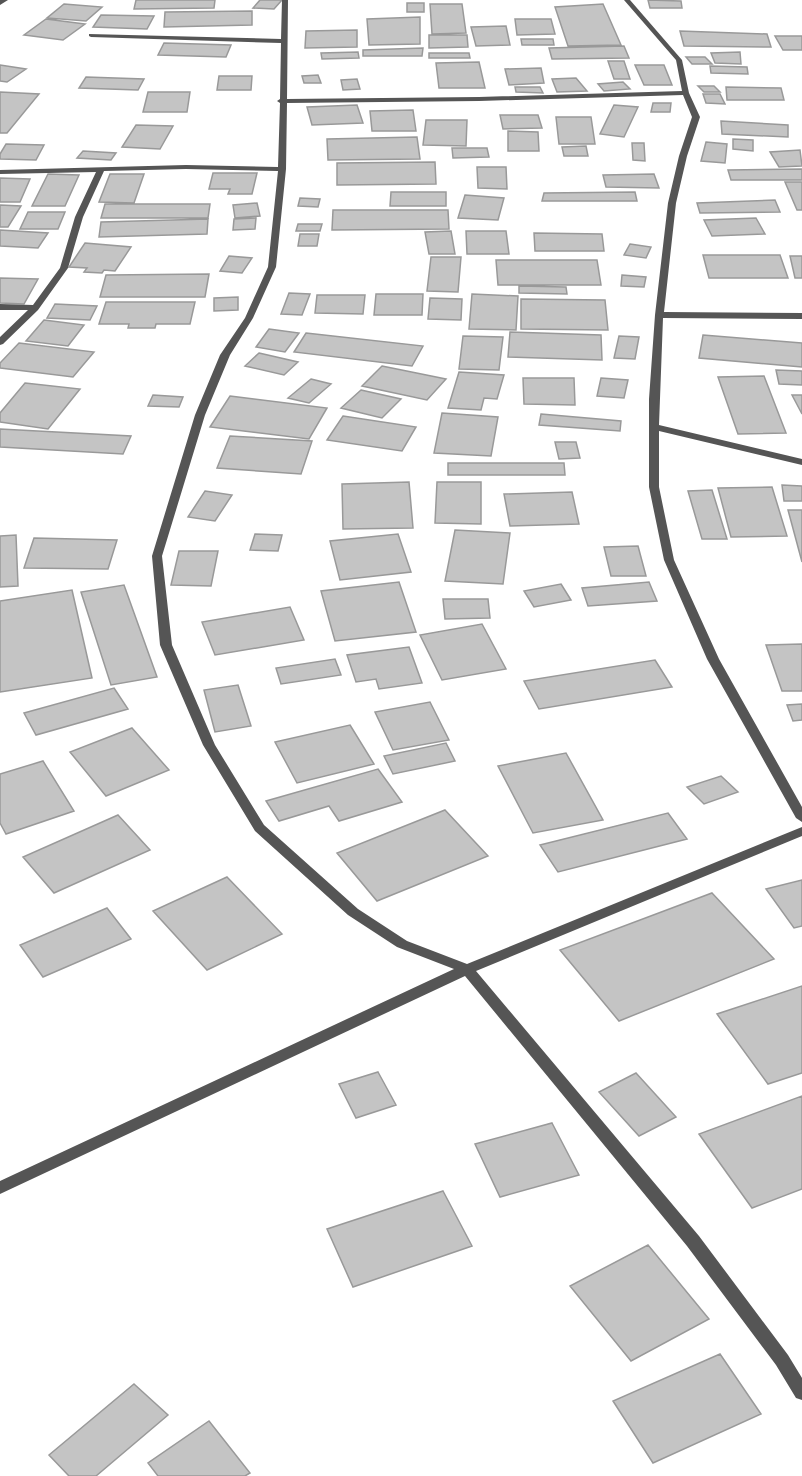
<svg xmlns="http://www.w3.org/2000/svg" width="802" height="1476" font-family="'IBM Plex Sans',sans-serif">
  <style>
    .building { fill: #c4c4c4; stroke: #999; stroke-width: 1.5 }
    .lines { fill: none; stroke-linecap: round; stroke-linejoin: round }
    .street { fill: #555; fill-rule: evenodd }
  </style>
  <rect width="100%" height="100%" fill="#fff"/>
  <path class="building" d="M136 0H215L214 8 134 9Z
    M260 0H282L274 9 253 8Z
    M648 0 681 1 682 8H650Z
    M407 3H424V12H407Z
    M64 4 102 7 86 21 47 18Z
    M430 4H462L466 33 432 34Z
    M603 4 621 45 568 46 555 7Z
    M252 11V25L164 27 165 12Z
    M101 15 154 16 147 29 93 27Z
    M420 17V44L369 45 367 19Z
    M46 19 85 24 63 40 24 35Z
    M515 19H551L555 34 517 35Z
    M506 26 510 45 476 46 471 27Z
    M357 30V47L305 48 306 31Z
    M680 31 767 34 771 47 684 46Z
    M429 35H467L468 47 429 48Z
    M775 36H802V50H783Z
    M521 39H553L554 45H522Z
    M164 43 231 45 226 57 158 55Z
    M624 46 629 58 552 59 549 48Z
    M423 48 422 56H363V50Z
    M358 52 359 58 322 59 321 53Z
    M740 52 741 64 715 63 711 53Z
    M429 53H469L470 58H429Z
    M686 57H705L712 64H692Z
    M608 61H624L630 79H614Z
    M479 62 485 88H439L436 63Z
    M0 65 26 69 7 82 0 81Z
    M635 65H664L672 85H644Z
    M710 66 747 67 748 74 711 73Z
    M541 68 544 83 509 85 505 69Z
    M318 75 321 83H304L302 76Z
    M219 76H252L251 90H217Z
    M86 77 144 79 138 90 79 88Z
    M576 78 587 91 557 92 552 79Z
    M357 79 360 89 343 90 341 80Z
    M623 82 630 89 604 91 598 84Z
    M698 86H714L720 92H704Z
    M515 87H540L543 93 516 92Z
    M726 87 781 88 784 100H727Z
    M0 92 39 94 7 133H0Z
    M148 92H190L187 112H143Z
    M703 94H720L725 104 706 103Z
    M653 103H671L670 112H651Z
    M357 105 363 123 312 125 307 107Z
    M614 105 638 107 624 137 600 134Z
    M413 110 416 131H372L370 111Z
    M500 115H538L542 128 503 129Z
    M556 117H591L595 144H559Z
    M426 120H467L466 146 423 145Z
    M721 121 788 125V137L722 134Z
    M136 125 173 126 160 149 122 147Z
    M508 131 538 132 539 151H508Z
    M417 137 420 159 328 160 327 139Z
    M733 139 753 140V151L733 149Z
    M706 142 727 144 725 163 701 161Z
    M632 143H644L645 161 633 160Z
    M6 144 44 145 36 160 0 159V154Z
    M586 146 588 156H564L562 147Z
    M452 148H487L489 157 453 158Z
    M800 150 802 166 779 167 770 152Z
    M83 151 116 153 111 160 77 158Z
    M435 162 436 184 337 185V163Z
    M477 167H506L507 189 478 188Z
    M802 169V180H731L728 170Z
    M213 173H257L252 194H228L230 189H209Z
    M48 174 79 175 65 206H32Z
    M110 174H144L134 203 99 202Z
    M654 174 659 188 606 187 603 175Z
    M0 178 30 179 20 202H0Z
    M785 182H802V210H797Z
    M391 192H446V206H390Z
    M635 192 637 201H542L544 193Z
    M465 195 504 198 498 220 458 218Z
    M300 198 320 199 318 207 298 206Z
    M775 200 780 212 700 213 697 203Z
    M257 203 260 216 235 218 233 205Z
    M105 204H210L208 218H101Z
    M0 205 21 206 8 227H0Z
    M333 210H448L449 229 332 230Z
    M28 212H65L58 229H20Z
    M256 218 255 229 233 230 234 219Z
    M756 218 765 234 712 236 704 220Z
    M208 219 207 234 99 237 101 222Z
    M298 224H322L320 231H296Z
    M0 230 48 233 38 248 0 246Z
    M451 231 455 254H429L425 232Z
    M466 231H506L509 254H467Z
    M534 233 602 234 604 251H535Z
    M300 234H319L317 246H298Z
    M85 243 131 247 115 271 104 270 102 273 84 272 87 268 69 267Z
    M630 244 651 247 646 258 624 255Z
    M703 255H780L788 278H709Z
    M229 256 252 258 242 273 220 271Z
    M790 256H802V278H795Z
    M431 257H461L458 292 427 291Z
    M496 260H597L601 285H498Z
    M209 274 205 297H100L106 275Z
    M622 275 646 277 644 287 621 286Z
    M0 278 38 279 24 304 0 303Z
    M519 286 566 287 567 294 519 293Z
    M289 293 310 294 302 315 281 314Z
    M376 294H423L422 315H374Z
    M472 294 518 296 516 330 469 329Z
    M317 295H365L363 314 315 313Z
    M238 297V310L214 311V298Z
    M430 298 462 299 461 320 428 319Z
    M521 299 605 300 608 330 521 329Z
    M106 302H195L190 324H156L155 328H128L129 324H99Z
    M55 304 97 306 90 320 47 318Z
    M44 320 84 325 68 346 26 341Z
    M269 329 299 333 285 352 256 347Z
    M510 332 601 335 602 360 508 357Z
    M306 333 423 346 412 366 294 352Z
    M703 335 802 343V367L699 358Z
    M463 336 503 337 499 370 459 369Z
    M619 336 639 337 635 359 614 358Z
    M19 343 94 352 73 377 0 368V363Z
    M259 353 298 362 284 375 245 366Z
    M382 366 446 379 427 400 362 386Z
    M776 370 802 371V385L779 384Z
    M459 372 504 375 497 399 484 398 481 410 448 408Z
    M764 376 786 433 738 434 718 377Z
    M523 378H574L575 405 524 404Z
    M601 378 628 380 624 398 597 396Z
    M311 379 331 384 309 403 288 398Z
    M25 383 80 389 48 429 0 422V413Z
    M361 390 401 399 382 418 341 408Z
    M153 395 183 397 179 407 148 406Z
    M792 395H802V414Z
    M230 396 327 408 309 439 210 427Z
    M442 413 498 417 491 456 434 453Z
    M541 414 621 421 620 431 539 425Z
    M343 416 416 427 402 451 327 440Z
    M0 429 131 436 123 454 0 447Z
    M230 436 312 441 301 474 217 468Z
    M555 442H576L580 458 559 459Z
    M448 463H564L565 475H448Z
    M409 482 413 528 343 529 342 484Z
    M437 482H481V524L435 523Z
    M782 485 802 486V501H784Z
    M772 487 787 536 731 537 718 488Z
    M712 490 727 539H702L688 491Z
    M205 491 232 495 215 521 188 517Z
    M572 492 579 524 510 526 504 494Z
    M788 510H802V562Z
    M455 530 510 533 503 584 445 581Z
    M255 534 282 535 278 551 250 550Z
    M398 534 411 572 340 580 330 541Z
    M16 535 18 586 0 587V536Z
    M34 538 117 540 108 569 24 568Z
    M638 546 646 576H611L604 547Z
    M179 551H218L211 586 171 585Z
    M399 582 416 632 335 641 321 591Z
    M649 582 657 601 588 606 582 588Z
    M561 584 571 600 534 607 524 591Z
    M124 585 157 677 111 685 81 592Z
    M72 590 92 678 0 692V601Z
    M443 599H488L490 618 445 619Z
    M290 607 304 640 215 655 202 622Z
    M482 624 506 669 442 680 420 635Z
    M802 644V691H782L766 645Z
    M409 647 422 683 379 689 376 679 356 682 347 655Z
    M335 659 341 675 281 684 276 668Z
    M655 660 672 687 539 709 524 681Z
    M238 685 251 726 215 732 204 690Z
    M114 688 128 709 36 735 24 713Z
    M430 702 449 740 393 750 375 712Z
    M802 704V720L793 721 787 705Z
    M350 725 374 764 297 783 275 742Z
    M132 728 169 770 106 796 70 752Z
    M446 743 455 761 393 774 384 756Z
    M566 753 603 820 533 833 498 766Z
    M43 761 74 811 6 834 0 823V774Z
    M378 769 402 802 339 821 329 806 279 821 266 801Z
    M721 776 738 792 704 804 687 787Z
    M445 810 488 856 377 901 337 853Z
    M668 813 687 839 558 872 540 845Z
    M118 815 150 850 54 893 23 857Z
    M227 877 282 934 207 970 153 911Z
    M802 880V926L794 928 766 889Z
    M712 893 774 959 619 1021 560 950Z
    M107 908 131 939 43 977 20 945Z
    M802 986V1073L768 1084 717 1014Z
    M378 1072 396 1105 356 1118 339 1084Z
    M636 1073 676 1117 639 1136 599 1092Z
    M802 1096V1189L752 1208 699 1134Z
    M552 1123 579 1175 500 1197 475 1144Z
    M443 1191 472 1246 353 1287 327 1229Z
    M648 1245 709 1319 631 1361 570 1286Z
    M720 1354 761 1414 653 1463 613 1401Z
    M134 1384 168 1415 96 1476H69L49 1455Z
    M209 1421 250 1473 245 1476H158L148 1463Z"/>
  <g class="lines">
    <path class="street" d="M0 0H8L0 5Z
      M282 0H288L287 99 479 97 682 91 676 60 624 0H630L682 60 689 93 700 117 687 156 676 203 664 312 802 313V319L663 318 659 425 802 459V465L659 431V487L674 560 719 659 802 807V822L796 818 707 659 664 560 649 487V399L655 315 668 203 679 156 692 117 683 95 479 101 287 103 286 169 276 267 253 318 230 355 205 415 162 556 172 645 215 745 264 825 358 909 407 941 467 964 802 827V836L476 971 699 1236 788 1355 802 1378V1400L796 1398 776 1365 687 1246 465 976 0 1194V1181L454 969 397 947 348 915 255 831 203 745 160 645 152 556 195 415 220 355 245 318 268 267 278 171 186 169 104 171 83 217 68 268 38 310 3 344 0 345V337L28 310H0V304L33 305 60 268 75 217 96 172 0 174V170L186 165 278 167 280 103 277 101 280 99 281 43 91 37 89 36V34L281 39Z"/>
  </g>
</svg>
